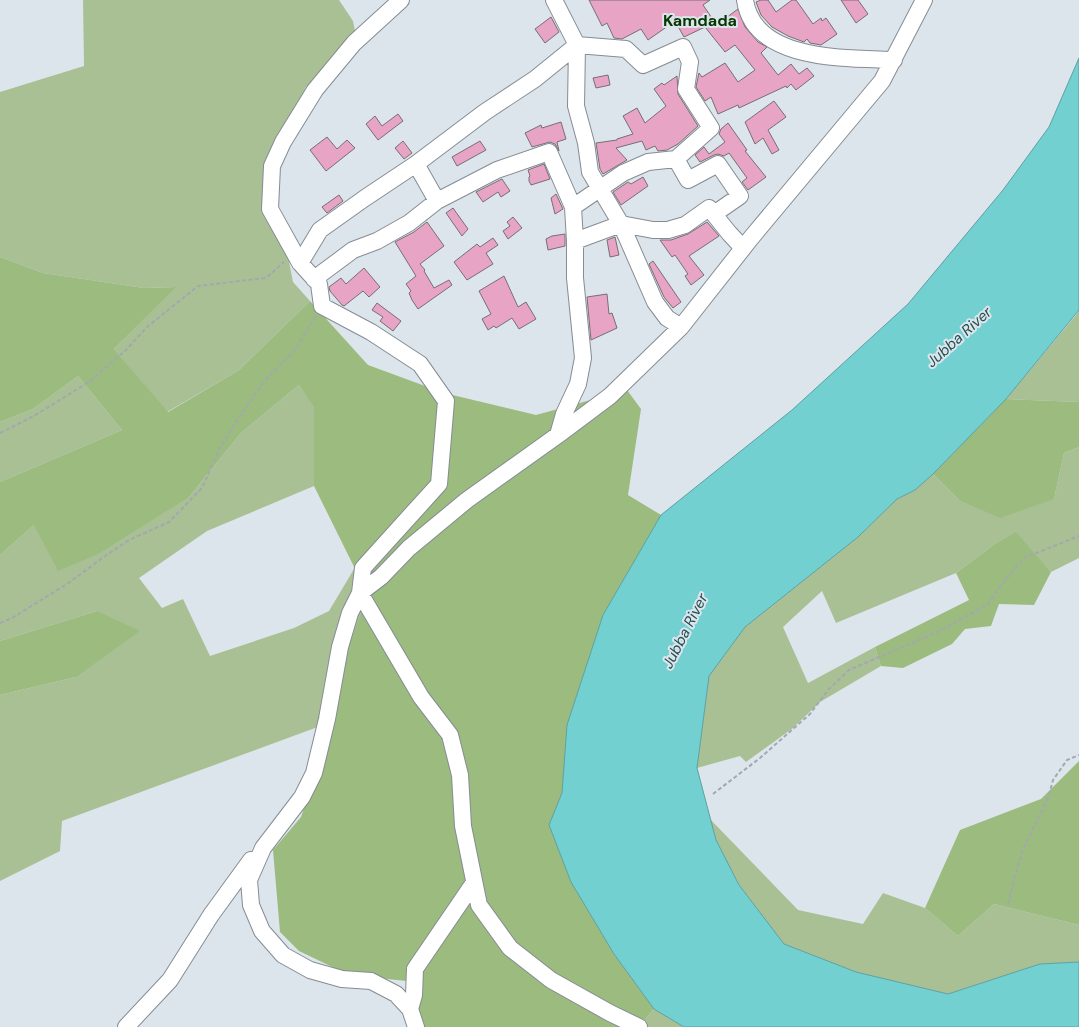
<svg xmlns="http://www.w3.org/2000/svg" width="1079" height="1027" font-family="'DM Sans',sans-serif">
  <style>
    .green { fill: #a9c095 }
    .forest { fill: #9bbb7f }
    .water { fill: #72d0d1; stroke: #5da0a1 }
    .building { fill: #e7a4c5; stroke: #776e72 }
    .lines { fill: none; stroke-linecap: round; stroke-linejoin: round }
    .minor-casing { stroke: #858c93; stroke-width: 18 }
    .path { stroke: #a2a8ae; stroke-width: 2; stroke-dasharray: 4 2.5; stroke-linecap: butt }
    .minor { stroke: #fff; stroke-width: 16 }
    .labels { text-anchor: middle; dominant-baseline: central; stroke-width: 4; stroke-linejoin: round; paint-order: stroke }
    .water-label { font-size: 15px; font-style: italic; fill: #244f50; stroke: #dde5ec }
    .quarter-label { font-size: 16px; font-weight: bold; fill: #053800; stroke: #dde5ec }
  </style>
  <rect width="100%" height="100%" fill="#dde5ec"/>
  <path class="green" d="M83 0H339L353 21 358 46 306 87 269 159 293 282 310 301 239 370 167 412 114 349 175 287 144 288 43 273 0 257V92L84 66Z
    M1079 310V402L1006 399 1076 315Z
    M78 376 122 430 0 482V422L33 409Z
    M299 385 315 407 314 486 207 531 139 578 162 608 183 599 210 656 294 628 329 611 354 569 368 595 334 721 62 821 60 851 0 881V695L76 677 97 611 0 641V555L34 525 189 497 241 433Z
    M1079 447V558L1051 572 1015 533 996 543 956 573 836 623 822 591 783 627 808 683 875 647 881 666 820 702 793 728 746 762 740 756 697 768 709 676 745 627 858 537 897 499 915 490 933 474 959 500 1054 499 1064 453Z
    M709 818 798 910 863 924 883 893 925 908 958 936 994 904 1079 925V962L1040 964 948 994 856 972 784 944 739 885 716 840Z
    M654 1009 684 1027H638Z"/>
  <path class="forest" d="M0 257 43 273 144 288 176 287 114 349 168 412 239 370 310 301 368 365 444 393 536 415 627 390 641 409 628 495 661 515 603 615 567 725 562 793 549 825 571 882 614 954 654 1009 638 1027H421L416 982 349 975 299 951 280 932 273 850 301 817 334 721 343 661 368 595 314 486V407L299 385 241 433 189 497 98 554 58 571 34 525 0 555V482L122 430 78 376 33 409 0 422Z
    M1006 399 1079 402V447L1064 453 1054 499 1000 518 959 500 933 474Z
    M1016 532 1051 572 1034 605 999 604 991 626 965 629 952 644 903 668 881 666 875 647 969 600 956 573 996 543Z
    M97 611 140 631 76 677 0 695V641Z
    M1079 761V925L994 904 958 936 925 908 960 830 1041 799Z"/>
  <path class="water" d="M1079 58V310L1006 399 933 474 915 490 897 499 858 537 745 627 709 676 697 768 716 840 739 885 784 944 856 972 948 994 1040 964 1079 962V1027H684L654 1009 614 954 571 882 549 825 562 793 567 725 603 615 661 515 792 410 908 304 1003 190 1049 127Z"/>
  <path class="building" d="M589 0H710L703 5 714 21 717 19 719 23 738 9 745 27 758 42 767 47 761 53 778 75 791 64 799 74 807 68 814 76 796 90 791 84 787 88 786 86 739 108 738 105 718 114 711 97 705 101 696 87 699 73 702 77 725 63 738 82 755 70 735 45 725 52 705 27 684 37 675 21 648 40 641 29 622 39 614 38 607 23 602 26Z
    M761 0H768L776 12 792 0H796L813 24 821 18 822 21 826 18 837 34 821 45 810 43 807 39 804 42 788 36 772 27 761 15 756 2Z
    M841 0H858L868 14 856 23Z
    M551 17 559 32 545 43 535 29Z
    M608 75 610 85 596 88 593 78Z
    M677 76 678 94 698 126 678 144 667 150 658 151 655 146 646 150 642 141 616 148 627 160 603 174 600 169 596 143 617 140V139L633 134 623 116 637 108 645 123 666 106 654 89 662 83 664 85Z
    M774 101 786 117 768 130 779 150 772 154 763 138 755 144 745 122Z
    M398 114 403 121 378 140 366 124 375 116 382 126Z
    M561 122 566 139 557 142 559 151 555 144 550 142 532 147 525 133 541 125 542 128Z
    M728 123 747 150 745 151 766 177 748 190 742 182 747 178 729 153 724 156 718 154 714 155 700 162 695 155 704 147 709 154 725 142 719 134 721 129Z
    M327 137 337 149 347 140 355 148 326 171 310 150Z
    M403 141 412 153 404 159 395 148Z
    M480 141 486 150 457 166 452 157Z
    M544 164 550 179 531 185 529 181V177L530 176 528 170Z
    M643 177 648 186 621 205 613 192 628 182 631 184Z
    M502 179 510 191 501 197 498 192 483 202 476 192Z
    M556 194 563 209 555 214 551 198Z
    M339 195 343 201 327 213 322 207Z
    M453 208 468 229 462 236 446 213Z
    M513 217 522 228 508 239 503 231 510 226 507 222Z
    M427 222 444 246 420 264 425 270 424 271 434 288 449 280 452 285 418 309 412 300 409 293 411 291 406 284 416 276 395 242 414 232Z
    M707 222 719 236 689 256 704 275 691 285 685 276 688 274 675 255 672 257 660 240H671L688 234Z
    M565 234V246L548 250 546 239 552 236Z
    M615 237 619 255 610 257 607 240Z
    M493 238 498 245 486 253 493 264 467 280 454 262 477 244 480 247Z
    M653 261 681 302 673 308 664 297 649 264Z
    M364 268 380 287 369 297 363 291 344 306 342 305 330 291 329 287 341 278 346 284Z
    M504 276 518 307 526 302 536 319 519 329 512 318 496 328 494 326 488 330 482 319 491 314 479 291Z
    M607 294 609 314 612 313 617 328 591 340 587 297Z
    M377 303 401 321 393 331 380 321 383 317 372 310Z"/>
  <g class="lines">
    <g class="minor-casing">
      <path id="minor" d="M401 0 354 43 315 90 283 142 272 166 270 209 300 263 319 284 322 306 371 332 420 364 446 401 439 484 363 568 360 593 421 697 450 735 460 775 463 826 479 905 510 948 551 980 610 1013 639 1027
        M554 0 577 45 576 106 586 143 590 172 621 224 655 302 667 318 681 327
        M745 0C754 62 847 58 894 60
        M573 207 623 173 648 162 676 159 688 180 718 164 740 196 714 214
        M575 241 621 224 653 230H668L685 225 709 208 729 233 743 248
        M300 263 320 230 365 198 416 164
        M314 279 353 250 377 241 409 223 437 201
        M558 435 610 396 681 327 751 238 882 81 924 0
        M410 1009 414 995 415 969 473 884
        M126 1027 170 980 211 915 251 860
        M416 1027 410 1009 396 994 371 981 342 979 310 970 283 955 262 931 251 905 249 880 263 848 302 797 314 773 327 719 340 647 350 613 360 593 381 577 409 548 467 500 558 435 564 414 578 384 583 358 575 278V241L573 207 549 152 497 170 437 201 416 164 485 112 535 79 577 45 626 49 643 65 683 47 690 62 686 89 711 128 676 159"/>
    </g>
    <path class="path" d="M0 433 32 417 89 382 126 350 147 327 198 286 266 278 284 262
      M0 623 12 618 67 584 105 556 129 540 169 522 202 488 221 446 242 413 266 379 294 351 316 316
      M713 794 760 758 810 714 828 690 849 670 942 630 988 604 1004 581 1024 558 1079 536
      M1008 904 1022 851 1048 799 1053 780 1067 760 1079 755"/>
    <use href="#minor" class="minor"/>
  </g>
  <g class="labels">
    <g class="water-label">
      <text transform="translate(959 337) rotate(-42)">Jubba River</text>
      <text transform="translate(685 631) rotate(-63)">Jubba River</text>
    </g>
    <g class="quarter-label">
      <text x="700" y="20">Kamdada</text>
    </g>
  </g>
</svg>
